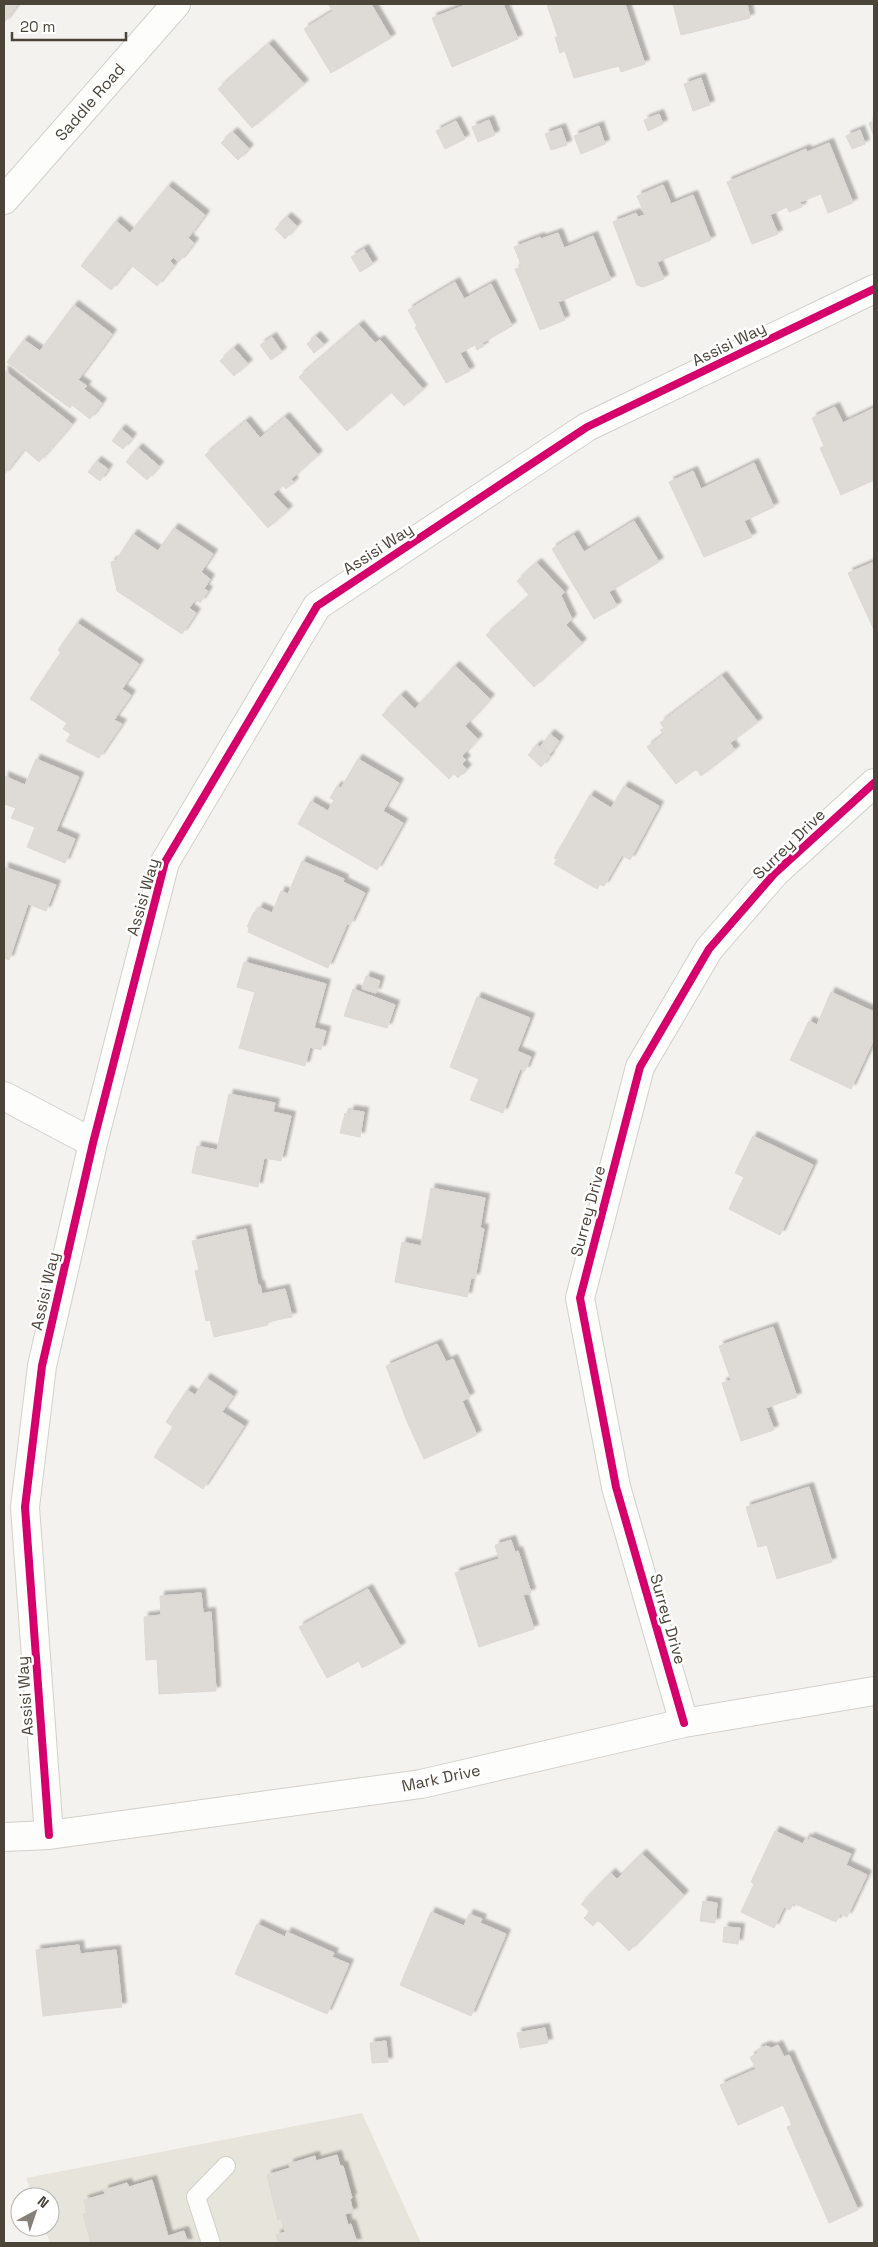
<svg xmlns="http://www.w3.org/2000/svg" width="878" height="2247" font-family="'Space Grotesk',sans-serif">
  <style>
    .residential { fill: #e7e4dc }
    .building { fill: #dedbd6; stroke: #dcd9d4; filter: url(#shadow) }
    .lines { fill: none; stroke-linecap: round; stroke-linejoin: round }
    .lane-casing { stroke: #d2d0cb; stroke-width: 20 }
    .street-casing { stroke: #d2d0cb; stroke-width: 30 }
    .lane { stroke: #fdfdfc; stroke-width: 18 }
    .street { stroke: #fdfdfc; stroke-width: 28 }
    .cycleway-casing { stroke: #fff; stroke-width: 11 }
    .cycleway { stroke: #d6006c; stroke-width: 8 }
    .labels { text-anchor: middle; dominant-baseline: central; stroke-width: 5; stroke-linejoin: round; paint-order: stroke }
    .street-label { font-size: 16px; fill: #4b4439; stroke: #fff }
  </style>
  <defs>
    <filter id="shadow"><feDropShadow dx="4.5" dy="-4.5" stdDeviation="1" flood-color="#0004"/></filter>
  </defs>
  <rect width="100%" height="100%" fill="#f4f2ee"/>
  <path class="residential" d="M362 2113 421 2243H50L44 2227H50V2197H33L26 2178Z"/>
  <path class="building" d="M4 4H18L4 23Z
    M328 4H371L391 38 331 73 304 29 333 11Z
    M462 4H503L518 39 452 67 432 18 463 6Z
    M552 4H625L645 64 621 72 619 66 574 78 565 51 560 53 555 37H558L547 5Z
    M673 4H747L750 18 681 35Z
    M269 44 304 84 252 128 218 89Z
    M701 78 710 105 693 111 684 84Z
    M659 114 663 124 648 131 644 120Z
    M489 120 495 135 478 142 472 127Z
    M456 121 465 139 445 149 436 131Z
    M874 121V137L869 123Z
    M599 126 605 144 581 154 574 136Z
    M561 128 567 145 551 150 545 134Z
    M860 130 865 144 852 149 846 136Z
    M233 132 249 149 238 160 221 143Z
    M829 143 853 203 828 213 821 194 800 202 802 207 789 212 787 207 770 215 778 234 752 244 727 182 806 149 807 152Z
    M663 185 671 204 693 195 711 240 657 262 664 279 643 287 637 285 613 222 636 213 638 217 645 215 637 196Z
    M168 186 205 215 188 238 194 243 179 262 173 257 170 261 174 265 157 286 131 265 111 290 81 266 116 221 130 233Z
    M287 217 297 226 285 239 275 229Z
    M558 233 564 248 593 236 611 280 558 302 565 320 540 330 515 269 522 267 514 247 540 237 541 239Z
    M364 249 373 264 360 272 351 257Z
    M455 282 464 299 491 284 512 326 482 343 484 346 477 350 475 345 460 353 470 371 446 383 415 327 417 326 408 310Z
    M74 305 112 334 78 380 87 386 84 389 102 403 90 419 72 405 70 408 7 362 24 340 40 351Z
    M359 325 375 343 380 340 423 389 404 406 391 392 347 431 299 377Z
    M316 336 324 345 314 353 307 344Z
    M272 337 282 352 271 360 260 345Z
    M234 348 248 364 234 376 220 361Z
    M4 370 72 424 39 462 24 449 4 475Z
    M835 407 843 423 874 408V480L841 495 820 448 824 446 812 418Z
    M285 417 318 455 291 479 294 482 286 489 283 485 273 494 288 510 268 528 205 455 246 421 260 438Z
    M121 429 132 438 123 449 112 441Z
    M138 448 159 466 147 480 126 462Z
    M97 461 108 469 100 481 88 472Z
    M754 463 774 507 744 521 752 537 704 557 669 482 693 471 701 489Z
    M634 521 659 562 609 592 617 606 594 619 552 549 574 535 584 552Z
    M174 528 213 554 201 572 210 579 204 589 208 591 200 603 196 599 189 608 196 613 182 634 117 591 111 563 112 561 115 562 133 534 158 551Z
    M874 562V630L848 573Z
    M537 563 564 592 561 596 572 619 566 625 582 643 534 687 486 635 530 596 517 581Z
    M77 623 139 664 122 689 131 695 114 720 122 724 99 758 66 741 71 734 63 729 67 723 30 699 61 652 58 650Z
    M455 666 490 699 465 726 478 739 462 756 466 760 462 764 467 769 458 778 454 773 449 779 382 715 401 695 415 709Z
    M722 676 758 722 730 743 735 750 701 776 696 769 676 784 647 747 664 734 660 730 664 728 660 723Z
    M550 734 559 741 550 754 540 747Z
    M537 745 550 756 541 767 528 755Z
    M36 759 79 777 56 831 75 839 65 863 27 847 35 827 11 818 16 808 4 804V776L25 785Z
    M358 759 399 783 383 811 403 823 377 870 298 824 311 801 328 811 334 800 330 798 337 786 341 788Z
    M624 786 659 806 630 860 622 855 604 886 600 884 597 889 554 864 557 859 554 858 590 795 611 808Z
    M302 861 344 879 343 882 365 893 350 925 347 924 328 968 248 932 249 927H247L254 912 256 913 259 907 272 913 281 891 288 894Z
    M4 867 56 885 46 911 28 904 9 960 4 958Z
    M244 962 326 984 314 1028 326 1031 321 1050 310 1047 305 1066 239 1048 255 992 237 987Z
    M366 976 380 981 376 993 362 989Z
    M353 989 395 1005 387 1028 344 1016Z
    M831 992 874 1012V1039L851 1089 790 1060 809 1021 817 1025Z
    M477 997 530 1018 517 1051 531 1057 525 1071 520 1069 503 1113 470 1100 479 1079 450 1067Z
    M229 1094 275 1103 273 1112 291 1116 281 1161 264 1158 258 1187 192 1173 197 1146 217 1150Z
    M350 1110 364 1112 360 1137 340 1133 345 1113 349 1115Z
    M753 1136 813 1165 780 1235 729 1209 744 1177 735 1173Z
    M431 1188 485 1198 480 1228 484 1229 475 1278H471L467 1297 395 1282 402 1242 421 1246Z
    M246 1229 258 1285H260L262 1294 285 1289 292 1317 267 1322 268 1325 214 1337 210 1320 206 1321 195 1271 199 1270 192 1241Z
    M773 1327 797 1397 766 1408 774 1430 741 1441 722 1383 731 1380 719 1346Z
    M437 1344 446 1362 453 1359 470 1397 462 1401 477 1435 424 1459 406 1419 386 1366Z
    M206 1378 233 1396 222 1412 244 1426 203 1489 154 1457 173 1427 166 1422 187 1390 195 1395Z
    M809 1487 832 1562 777 1579 767 1545 758 1547 746 1507Z
    M511 1540 515 1552 518 1551 531 1593 523 1595 534 1629 479 1647 455 1573 499 1559 495 1545Z
    M368 1589 401 1647 362 1668 359 1661 327 1678 299 1627Z
    M201 1593 203 1613 211 1612 216 1691 159 1694 157 1659 146 1660 144 1617 161 1615 160 1596Z
    M775 1831 803 1844 806 1838 809 1840 810 1837 851 1854 846 1865 867 1875 847 1917 840 1914 836 1922 793 1903 790 1910 784 1907 774 1928 741 1912 754 1884 751 1882Z
    M642 1854 684 1895 629 1951 598 1920 593 1926 584 1918 590 1912 581 1904 611 1873 617 1879Z
    M703 1901 717 1903 715 1923 700 1921Z
    M431 1912 464 1926 469 1914 482 1919 480 1923 506 1934 471 2016 400 1985Z
    M257 1924 285 1937 287 1932 334 1953 332 1957 349 1964 327 2014 235 1974Z
    M724 1927 740 1928 738 1944 723 1942Z
    M79 1945 80 1954 116 1950 122 2007 43 2016 36 1950Z
    M545 2028 548 2043 520 2048 517 2033Z
    M386 2041 388 2062 372 2063 370 2043Z
    M778 2045 784 2057 789 2055 858 2210 829 2223 787 2127 792 2125 783 2105 738 2125 720 2085 756 2069 750 2057 757 2054 758 2049 766 2046 772 2048Z
    M337 2155 340 2166H343L352 2198 350 2199 353 2212 345 2214 348 2225 351 2224 357 2243H279L276 2235 285 2232 281 2219 278 2220 267 2175 290 2168 289 2164 315 2156 316 2161Z
    M152 2180 168 2236 184 2231 188 2243H91L83 2214 87 2213 84 2200 105 2194 104 2190 127 2183 129 2187Z"/>
  <g class="lines">
    <g class="lane-casing">
      <path id="lane" d="M211 2243 196 2197 226 2166"/>
    </g>
    <g class="street-casing">
      <path id="street" d="M4 200 176 4
        M4 1096 93 1143
        M684 1723 616 1487 580 1298 640 1067 709 949 775 873 874 783
        M49 1835 25 1507 42 1366 93 1143 165 862 317 606 587 427 874 289
        M4 1837 49 1835 421 1784 684 1723 874 1691"/>
    </g>
    <use href="#lane" class="lane"/>
    <use href="#street" class="street"/>
    <g class="cycleway-casing">
      <path id="cycleway" d="M684 1723 616 1487 580 1298 640 1067 709 949 775 873 874 783
        M49 1835 25 1507 42 1366 93 1143 165 862 317 606 587 427 874 289"/>
    </g>
    <use href="#cycleway" class="cycleway"/>
  </g>
  <g class="labels">
    <g class="street-label">
      <text transform="translate(90 102) rotate(-49)">Saddle Road</text>
      <text transform="translate(729 344) rotate(-26)">Assisi Way</text>
      <text transform="translate(378 549) rotate(-33)">Assisi Way</text>
      <text transform="translate(789 844) rotate(-44)">Surrey Drive</text>
      <text transform="translate(143 897) rotate(-74)">Assisi Way</text>
      <text transform="translate(588 1211) rotate(-75)">Surrey Drive</text>
      <text transform="translate(45 1291) rotate(-77)">Assisi Way</text>
      <text transform="translate(668 1619) rotate(74)">Surrey Drive</text>
      <text transform="translate(25 1696) rotate(-94)">Assisi Way</text>
      <text transform="translate(441 1778) rotate(-12)">Mark Drive</text>
    </g>
  </g>
  <rect width="878" height="2247" fill="none" stroke="#4b4439" stroke-width="10"/>
  <g transform="translate(35 2212) rotate(40)"><circle r="24" fill="#ffffff" stroke="#b7b4b0"/>
  <path d="M0-4L9 19L0 12L-9 19Z" fill="#868178"/>
  <text y="-8" font-size="14" font-weight="bold" text-anchor="middle" fill="#4b4439">N</text>
  </g>
  <path d="M12 32v8h114v-8" fill="none" stroke="#4b4439" stroke-width="2.5"/>
  <text x="20" y="32" font-size="15" fill="#4b4439" stroke="#ffffff" stroke-width="4" paint-order="stroke">20 m</text>
</svg>
